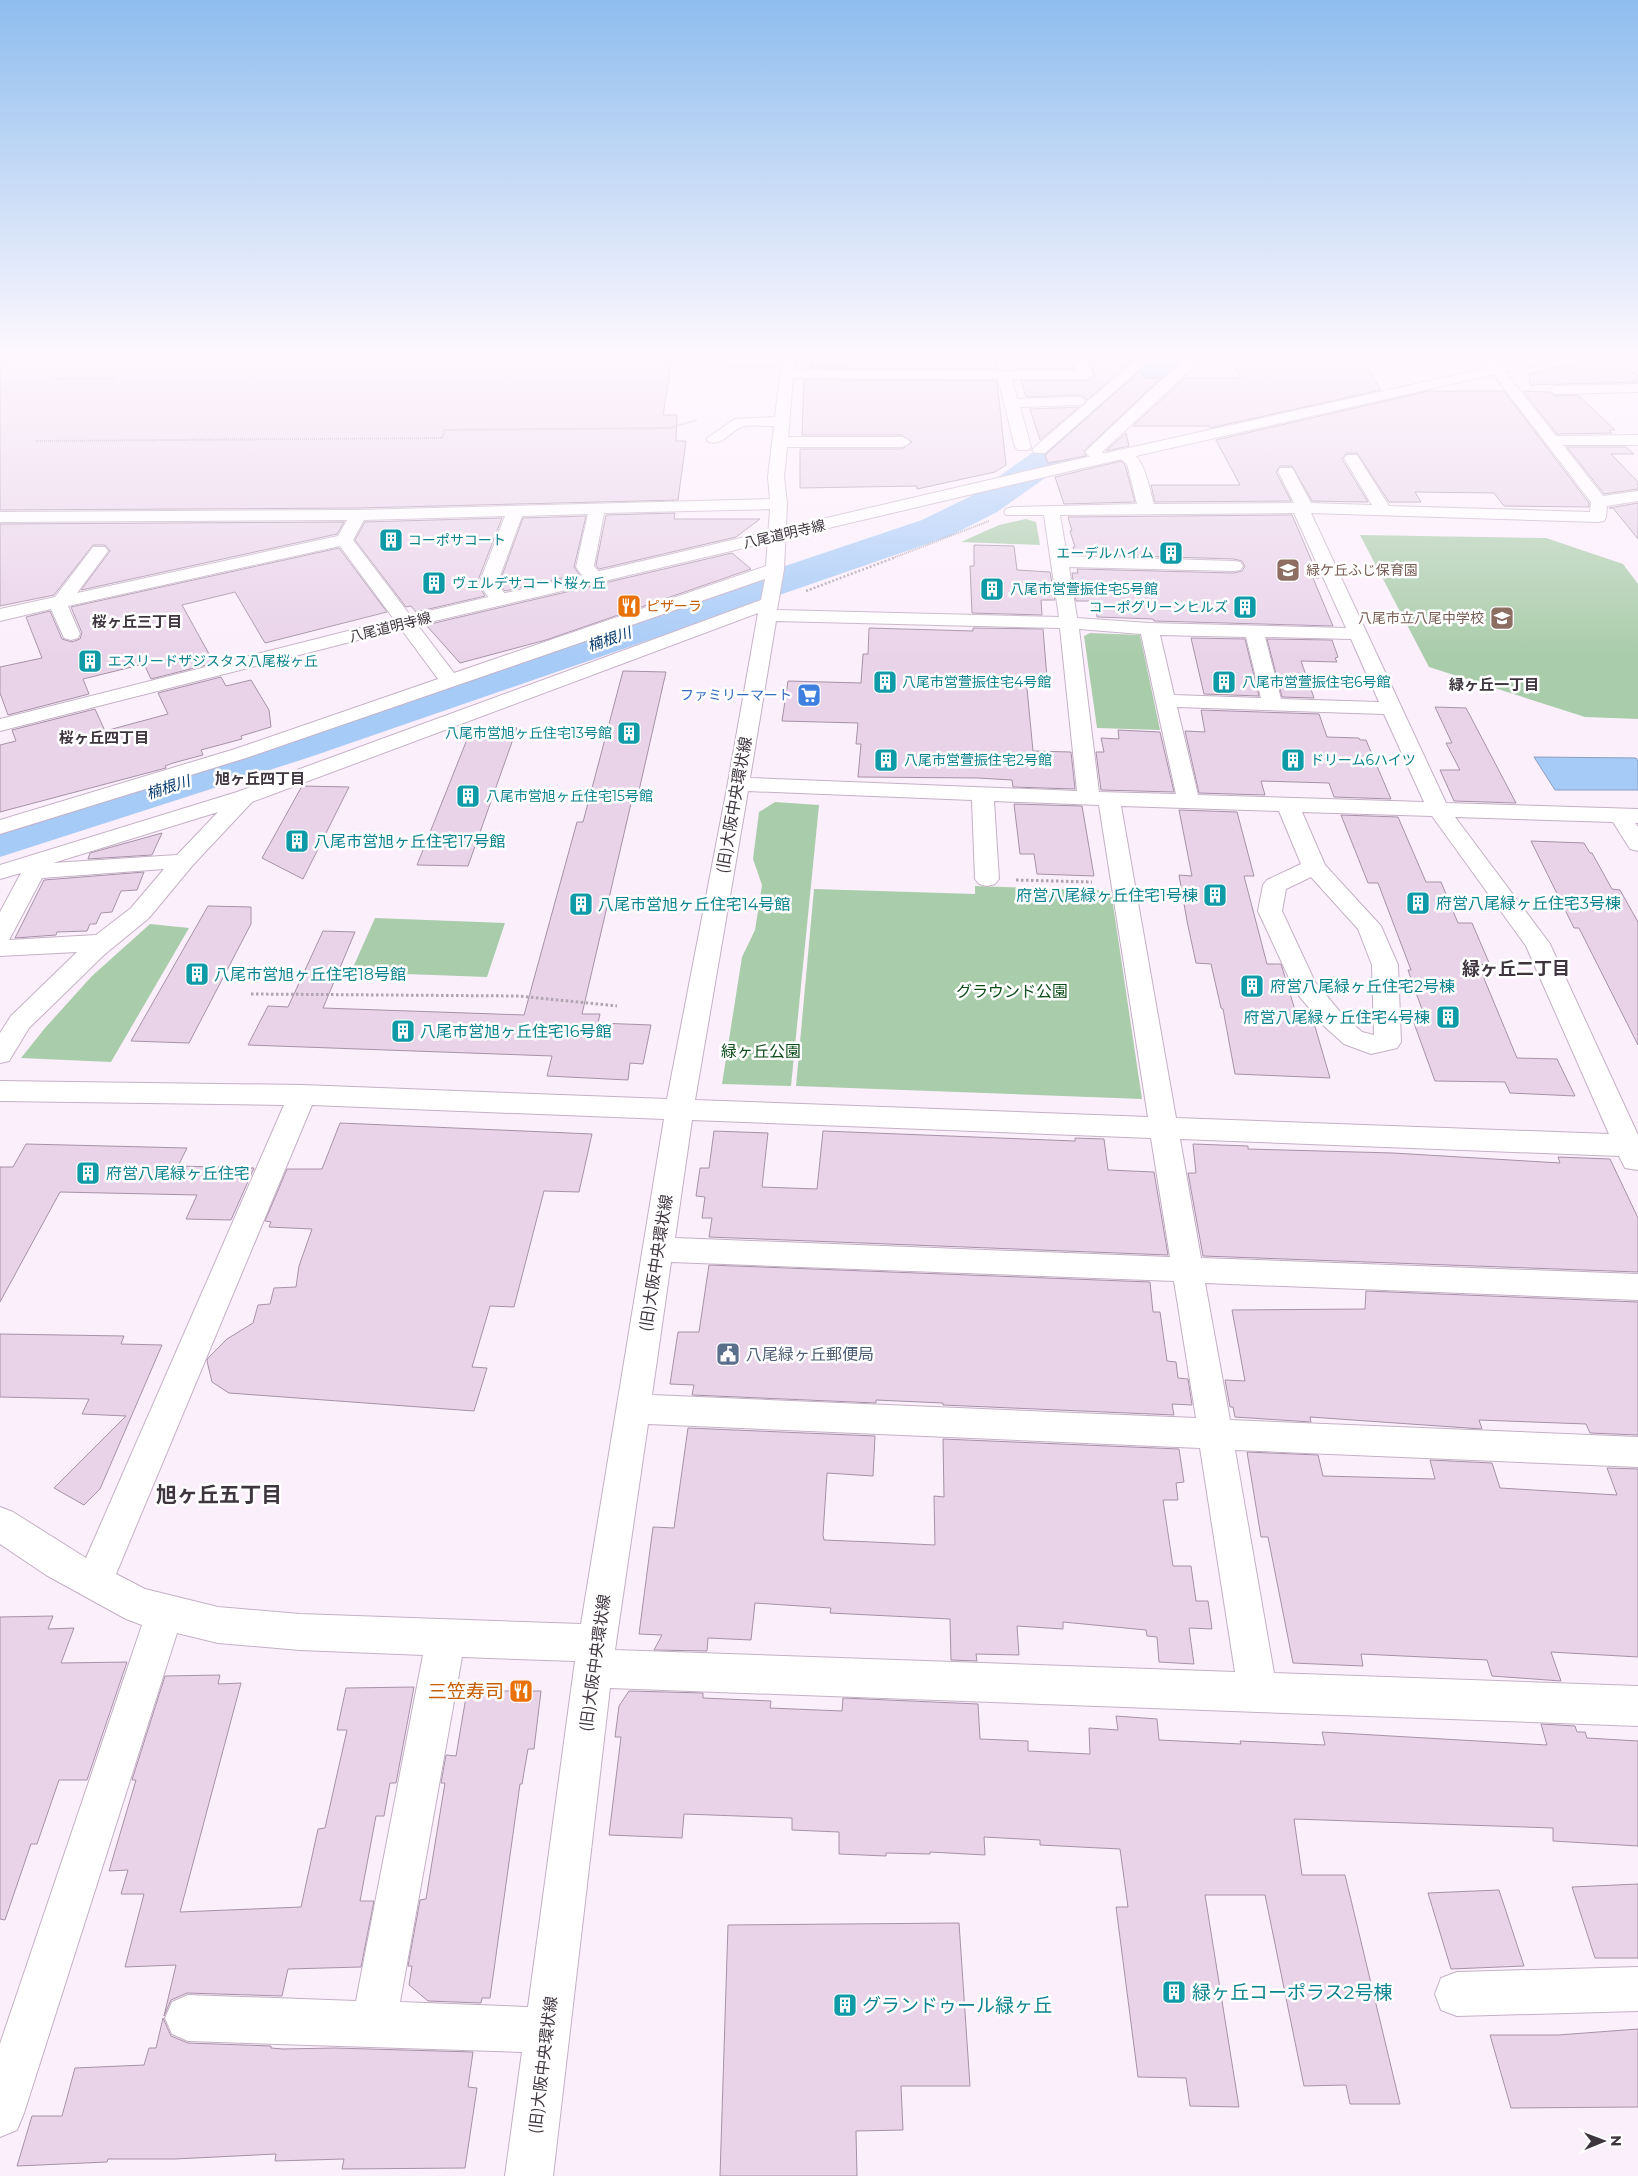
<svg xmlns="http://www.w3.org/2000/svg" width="1638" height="2176" font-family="Montserrat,'Noto Sans JP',sans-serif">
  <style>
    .green { fill: #a9ccaa }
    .water { fill: #a7cbf7; stroke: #889ec0 }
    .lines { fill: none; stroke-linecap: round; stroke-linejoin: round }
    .river { fill: #a7cbf7; fill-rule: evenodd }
    .building { fill: #e9d3e9; stroke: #a692a7 }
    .minor-casing { stroke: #c5b0c6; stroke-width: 2 }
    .major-casing { stroke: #c5b0c6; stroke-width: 2 }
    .path-far2 { stroke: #afa4af; stroke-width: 2; stroke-dasharray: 1 1; stroke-linecap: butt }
    .path-far1 { stroke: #afa4af; stroke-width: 2.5; stroke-dasharray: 2 2; stroke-linecap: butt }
    .path { stroke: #afa4af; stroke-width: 3; stroke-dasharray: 2.5 2.5; stroke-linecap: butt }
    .minor { fill: #fff; fill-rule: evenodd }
    .major { fill: #fff; fill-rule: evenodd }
    .labels { text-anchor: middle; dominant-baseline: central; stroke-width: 5; stroke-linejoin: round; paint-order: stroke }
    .far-street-label { font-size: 14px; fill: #3e353e; stroke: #fff }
    .far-culture-label { font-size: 14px; fill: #0d838f; stroke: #fff; text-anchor: start }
    .far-education-label { font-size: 14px; fill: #785e54; stroke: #fff; text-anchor: start }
    .far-food-label { font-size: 14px; fill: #c56008; stroke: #fff; text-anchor: start }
    .far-shop-label { font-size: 14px; fill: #366cbe; stroke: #fff; text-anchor: end }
    .far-neighbourhood-label { font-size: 15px; font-weight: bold; fill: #3e353e; stroke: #fff }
    .far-water-label { font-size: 15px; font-style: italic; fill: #04386c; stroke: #fff }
    .street-label { font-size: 16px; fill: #3e353e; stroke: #fff }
    .culture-label { font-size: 16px; fill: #0d838f; stroke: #fff; text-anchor: start }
    .park-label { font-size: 16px; fill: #0c4c19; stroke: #fff }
    .service-label { font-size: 16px; fill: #4e5e75; stroke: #fff; text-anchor: start }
    .neighbourhood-label { font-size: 18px; font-weight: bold; fill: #3e353e; stroke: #fff }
    .near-food-label { font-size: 19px; fill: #c56008; stroke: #fff; text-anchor: end }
    .near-culture-label { font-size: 19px; fill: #0d838f; stroke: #fff; text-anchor: start }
    .near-neighbourhood-label { font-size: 21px; font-weight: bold; fill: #3e353e; stroke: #fff }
  </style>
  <rect width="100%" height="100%" fill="#fceffc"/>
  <path class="green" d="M1026 519 1036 522 1040 545 961 542 999 525Z
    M1360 535 1546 538 1623 564 1638 584V719L1585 717 1429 667Z
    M1090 633 1140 635 1160 730 1097 728 1084 636Z
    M775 802 819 805 791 1086 722 1084 742 957 755 930 762 885 753 859 759 812Z
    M975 886 1111 891 1142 1099 796 1086 814 889 975 894Z
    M375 918 505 923 487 977 351 972Z
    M150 924 189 928 111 1062 21 1058 45 1028 92 976Z"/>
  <path class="water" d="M1534 757 1636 758 1638 761V790H1555Z"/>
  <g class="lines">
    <path class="river" d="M1155 353H1189L1184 360 1068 462 997 512 950 536 310 757 0 857V824L276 737 922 520 971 496 1042 446Z"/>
  </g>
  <path class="building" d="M0 353H673L663 415H677L676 441H686L678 500 358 508 0 510Z
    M814 353H995L997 369 810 368Z
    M1012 353H1068L1074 369H1017Z
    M1085 353H1131L1134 359 1087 400 1083 396 1078 395 1026 397 1021 381H1086L1094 377 1095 374Z
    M1229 353H1358L1381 390 1210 428 1209 426H1133L1185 378H1240Z
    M1609 355 1638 376V382L1530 385 1529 374Z
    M1140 371 1144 378H1161L1084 451 1086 456 1048 463 1045 455Z
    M804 380 997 381 1006 465 995 472 917 489V486L800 488V449H902L912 442 902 435H802Z
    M1429 391H1504L1589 503V507L1504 506 1494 493 1415 492 1421 502H1389L1357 453H1347L1342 459 1368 502 1312 501 1292 466H1280L1276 472 1291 501 1155 502 1151 485H1240L1216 440Z
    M1523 391 1548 392 1556 396 1578 395 1615 430H1609L1612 433 1557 434Z
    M1079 407 1040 440 1030 409Z
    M1126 433 1129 446 1106 451Z
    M1567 447H1626L1634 454H1611L1638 482V489L1604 494Z
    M1121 461 1125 465 1135 502 1064 504 1055 477Z
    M1638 503V539L1613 508H1609Z
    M675 513 674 519H760L736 537 599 569 596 565 606 515Z
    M1292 515 1319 578H1313L1333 626 1154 621 1153 619 1097 617 1095 601H1076L1072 573H1078L1077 569 1234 573 1242 571 1245 566 1242 561 1234 559 1075 554 1073 547H1075L1070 531H1072L1068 517Z
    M586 516 574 567 579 574 505 591 499 584 523 518Z
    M502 518 477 583 485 596 416 612 411 606 406 607 355 540 365 522Z
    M344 522 337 534 81 590 110 551 105 545H93L54 595 0 606V524Z
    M974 545 1014 546 1017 570 1050 572 1055 600H1041L1042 615 972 613 970 566H974Z
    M339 548 387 612 265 643 235 592 182 605 214 663 151 679 144 664 83 679 89 694 8 715 0 693V667L42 658 26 617 50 611 62 639 72 642 80 639 82 633 71 607Z
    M732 553 751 569 546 640 460 663 426 625Z
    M869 628 973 631V628L1043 629 1047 678H1026L1033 751 1071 752 1075 789 1013 787 1012 780 978 778 858 777 861 744H856L858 723 782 721 788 681 861 683 863 654H868Z
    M1191 638 1245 639 1259 696 1204 694Z
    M1267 639 1332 640 1338 657 1335 658 1337 662 1301 661 1314 698 1282 697Z
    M623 671 666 672 638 795H633L582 1014H600L598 1023 651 1025 643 1064 630 1063 628 1080 547 1076 552 1056 248 1045 268 1006 288 1007 323 931 355 932 323 1008 524 1015 577 822H583Z
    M221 677 226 686 251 680 269 710 271 727 241 736 242 739 201 750 203 755 173 763 165 766 166 768 0 812V745L16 741 12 730 95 709 105 731 168 714 158 693Z
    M1435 707 1466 708 1516 803 1454 801 1440 770H1460L1446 743H1452Z
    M1201 710 1319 714 1327 737 1359 738 1360 740H1366L1391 799 1334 797 1329 783 1261 781 1265 795 1199 793 1185 731 1205 732Z
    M472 727 517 728 468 866 417 865Z
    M1118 730 1160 732 1174 792 1101 790 1096 752H1104L1101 738 1119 739Z
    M302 786 349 787 303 879 262 858Z
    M1014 804 1082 806 1094 876 1037 874 1034 854H1020Z
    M1179 810 1237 812 1254 876H1244L1267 964H1281L1295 1010 1309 1011 1311 1013 1330 1078 1235 1074 1223 1009 1221 1008 1211 964 1196 963 1187 921 1179 875 1192 876Z
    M1341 815 1398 817 1426 882H1441L1458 923H1472L1490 965 1478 964 1517 1058 1557 1059 1575 1096 1510 1093 1505 1082 1435 1081 1411 1015H1424L1408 970H1411L1378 883H1368Z
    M162 833 152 855 88 859 90 853Z
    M1531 841 1584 843 1590 853H1592L1612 889 1620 890 1638 922V1045L1579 928H1574Z
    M144 872 137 890 121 891 112 912 101 913 96 924H90L87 931 57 932 56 935 15 938 44 880Z
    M208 906 251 907V924L189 1043 131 1041Z
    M340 1123 592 1134 579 1192 544 1191 514 1307 490 1306 472 1367 487 1368 474 1411 229 1393 212 1382 207 1361 208 1358 227 1339 253 1323 258 1305 270 1304 274 1288 296 1287 299 1266 312 1229 269 1227 271 1222 265 1221 287 1169H322Z
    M714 1131 768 1133 762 1187 817 1189 823 1131 1075 1141V1138L1104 1139 1108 1170 1154 1172 1168 1255 709 1237 712 1218H702L705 1197 696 1196 700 1168H709Z
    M26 1144 187 1148 178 1166 254 1168 231 1220 186 1219 197 1195 60 1192 0 1302V1167H13Z
    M1193 1144 1248 1146V1149L1393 1153 1560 1163 1558 1157 1610 1159 1638 1218V1272L1203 1256 1188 1173H1196Z
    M709 1265 1150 1282 1153 1312H1160L1167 1361 1176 1362 1178 1378 1188 1379 1192 1405 1172 1404 1174 1415 943 1405V1403L876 1400V1403L692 1395 694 1385 670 1384 678 1332H699Z
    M1366 1291 1638 1302V1435L1590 1433 1586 1424 1479 1420 1482 1429 1310 1417 1311 1422 1235 1417 1233 1407H1230L1225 1380 1245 1381 1232 1310 1365 1309Z
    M0 1334 124 1336 121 1344 162 1345 100 1489 84 1505 54 1488 126 1416 82 1414 89 1399 0 1397Z
    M688 1428 875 1436 873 1476 827 1473 823 1535 824 1540 872 1542 935 1545 934 1496 944 1497 943 1439 1179 1449 1184 1482 1176 1483 1178 1500H1163L1173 1566H1191L1196 1601H1208L1212 1629 1189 1628 1194 1664 1159 1662 1157 1637 1147 1636 1146 1630 1063 1622V1629L1017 1626 1019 1655 976 1654 977 1661 951 1660 950 1619 830 1613 831 1608 755 1603 751 1640 708 1638 707 1651 654 1650 662 1635 639 1634 653 1527 674 1528Z
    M1247 1452 1318 1455 1323 1476 1435 1479 1430 1460 1492 1463 1500 1488 1617 1495 1607 1468 1638 1469V1657L1551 1652 1561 1681 1492 1676 1487 1660 1361 1654 1363 1666 1293 1663 1268 1537H1261Z
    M53 1616 48 1629 74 1628 61 1663 127 1662 87 1780H59L37 1844H31L5 1920 0 1919V1617Z
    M220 1675 218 1684 241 1683 180 1912 301 1907 318 1829 325 1828 347 1730H337L346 1688 414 1687 396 1783H390L384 1816H376L360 1901H374L361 1967 288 1969 282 1996 187 1993 171 2000 164 2016 176 1965 125 1967 144 1894H121L128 1870 109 1871 136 1780H132L165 1676Z
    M467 1691H541L534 1749H528L522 1784H520L490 1998H482L481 2003 428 2001 409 1985 412 1966H408L420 1900 426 1899 445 1783H441L446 1755 456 1756Z
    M629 1691 703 1693V1698L771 1701 770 1708 842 1711 843 1698 978 1704 980 1739 1028 1741V1751L1090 1754 1089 1728 1118 1730 1116 1716 1157 1719 1159 1740 1241 1744 1240 1741 1325 1745 1322 1732 1547 1745 1541 1724 1575 1726 1577 1732H1585L1587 1738 1638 1741V1846L1553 1841V1828L1294 1819 1302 1875H1345L1400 2104H1350L1346 2085 1304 2086 1265 1895H1205L1239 2107 1190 2106 1186 2078 1138 2077 1116 1907H1128L1120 1849 1040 1845V1840L984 1837 985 1855 930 1852V1854L886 1853V1856L839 1854V1832L792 1830V1818L684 1814 682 1838 609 1835 621 1737H615L619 1706Z
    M1638 1884V1958H1595L1572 1887Z
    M1499 1890 1524 1966 1451 1969 1428 1893Z
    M959 1923 970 2086H901L903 2130 856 2131 857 2176H720L728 1925Z
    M163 2018 171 2036 188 2043 271 2046V2048L283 2049 335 2048 473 2052 468 2087 477 2088 465 2168 342 2169 344 2159 275 2161 276 2154 175 2159H108L107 2162 17 2166 32 2116H62L75 2068 144 2065 149 2048H156Z
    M1638 2029V2107L1511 2108 1490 2035H1558Z"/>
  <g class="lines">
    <g class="minor-casing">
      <path id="minor" d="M783 353H796L794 370 1077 371 1070 353H1083L1093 375 1086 379H1012L1017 399 1078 397 1083 398 1085 401 1083 404 1078 405 1020 407 1031 447 1028 450H1018L1015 447 998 379 793 378 788 437H902L907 439 910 442 907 445 902 447H787L784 477 787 504 784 569 777 610 1059 617 1044 515H1006L1004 512 1006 509 1012 507 1137 504 1127 464 1114 454 1117 451C1144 444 1148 486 1154 504L1294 503 1278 471 1280 468H1292L1294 471 1311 503 1372 505 1344 458 1347 455H1357L1389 506 1590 512 1591 502 1477 353H1490L1556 436 1638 435V445H1563L1603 496 1638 491V501L1607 506 1606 517 1604 521 1598 522 1311 513 1446 803 1638 809V823H1635L1638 827V851L1630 849 1613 822 1455 817 1550 944 1638 1135V1170L1625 1168 1619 1156 1180 1139 1201 1258 1638 1274V1300L1205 1283 1230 1420 1638 1437V1467L1235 1450 1274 1673 1638 1686V1726L610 1688 553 2176H505L522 2052 188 2041 172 2034 165 2018 172 2002 188 1995 356 2001 423 1655 300 1650 218 1643 177 1633 24 2113 17 2130 0 2137V2044L142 1625 126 1619 46 1575 0 1544V1507L13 1512 86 1558 284 1105 0 1101V1081L302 1085 667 1099 727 788 758 613 252 802 192 866 149 918 105 954 29 1028 9 1061 0 1063V1033L11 1016 77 952 0 956V912L21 873 0 879V865L237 792 761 600 765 579 249 757 0 834V820L235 749 438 679 340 546 68 606 80 634 78 638 71 640 64 638 51 609 0 621V609L55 597 93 547H105L108 551 77 593 338 536 347 520 0 522V512L358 510 770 499 768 477 774 426C765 426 754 425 745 426 731 429 724 446 709 442L706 439 735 419 775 417 781 366H727L720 362 722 359 782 358ZM770 509 766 566 454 673 353 540 364 520 505 516 479 584C487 595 493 607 507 604L510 600 497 584 522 516 588 514 576 567C583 577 589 585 601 582L604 578 594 566 604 513ZM1294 513 1346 628 1149 623 1077 618 1069 567 1234 571 1240 570 1243 566 1240 562 1234 561 1067 556 1060 515ZM776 621 1060 628 1077 791 750 778ZM1079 629 1141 634 1176 794 1099 792ZM1160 635 1246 637 1261 698 1174 695ZM1265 637 1351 639 1379 702 1281 699ZM1177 707 1384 714 1424 802 1198 795ZM748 791 972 800 975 879 979 884 987 886 995 884 999 879 994 801 1099 805 1148 1117 695 1100ZM1121 806 1279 811 1301 864 1267 880 1263 885 1258 911 1295 991 1324 1026 1344 1044 1371 1054 1397 1048 1401 1042 1398 965 1381 926 1325 865 1302 812 1432 816 1526 946 1609 1134 1176 1118ZM218 812 177 855 53 863ZM164 869 131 908 96 935 9 940 42 878ZM1311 877 1358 929 1372 965 1374 1035 1362 1032 1342 1014 1315 982 1282 911 1286 889ZM312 1105 664 1119 581 1624 300 1614 218 1607 145 1589 116 1574ZM692 1120 1151 1138 1170 1257 675 1238ZM671 1262 1174 1281 1196 1418 652 1395ZM648 1424 1200 1448 1235 1672 615 1650ZM462 1657 575 1661 528 2007 400 2002Z
        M1144 353H1158L1045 453H1035L1032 450 1035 447Z
        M1194 353H1209L1102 452 1108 459 1105 462H1095L1085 452 1088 449 1159 382Z
        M1638 384V392L1556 394 1549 390 1556 386Z
        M1638 1967V2011L1457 2016 1441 2010 1435 1994 1441 1978 1457 1972Z"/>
    </g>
    <g class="major-casing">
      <path id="major" d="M1554 353H1577L1570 357 1070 471 409 627 0 731V719L407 616 1070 461Z"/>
    </g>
    <path class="path-far2" d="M52 379 116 378
      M36 441 442 438 445 430 669 428 697 420
      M893 558 989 521"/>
    <path class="path-far1" d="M806 591 896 557"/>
    <path class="path" d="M1016 880 1092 882
      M251 994 518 996 617 1006"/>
    <use href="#minor" class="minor"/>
    <use href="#major" class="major"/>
  </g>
  <linearGradient id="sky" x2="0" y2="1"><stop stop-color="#8ebdee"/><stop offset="0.54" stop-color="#fef8fe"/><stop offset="1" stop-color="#fef8fe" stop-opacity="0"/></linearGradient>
  <rect width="1638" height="657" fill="url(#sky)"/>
  <defs>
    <g id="building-square" transform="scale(1.25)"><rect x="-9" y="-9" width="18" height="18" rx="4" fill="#0f9aa8" stroke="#fff"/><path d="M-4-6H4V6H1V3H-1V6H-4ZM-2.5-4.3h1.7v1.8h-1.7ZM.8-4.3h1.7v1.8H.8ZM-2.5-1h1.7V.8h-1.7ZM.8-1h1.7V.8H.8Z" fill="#fff"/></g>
    <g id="school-square" transform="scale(1.25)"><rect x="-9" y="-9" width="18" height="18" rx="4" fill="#8d6e63" stroke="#fff"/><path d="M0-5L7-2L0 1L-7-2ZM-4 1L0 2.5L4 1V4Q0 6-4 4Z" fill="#fff"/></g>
    <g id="restaurant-square" transform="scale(1.25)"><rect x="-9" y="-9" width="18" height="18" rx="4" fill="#e8710a" stroke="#fff"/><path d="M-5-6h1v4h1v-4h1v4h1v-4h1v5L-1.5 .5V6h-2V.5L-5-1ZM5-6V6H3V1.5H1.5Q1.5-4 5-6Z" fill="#fff"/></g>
    <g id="supermarket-square" transform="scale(1.25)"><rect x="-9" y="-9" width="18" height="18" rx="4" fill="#3f7fe0" stroke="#fff"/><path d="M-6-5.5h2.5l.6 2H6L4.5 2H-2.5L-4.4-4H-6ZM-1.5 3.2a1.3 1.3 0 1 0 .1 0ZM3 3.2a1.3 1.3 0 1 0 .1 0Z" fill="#fff"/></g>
    <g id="civic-square" transform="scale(1.25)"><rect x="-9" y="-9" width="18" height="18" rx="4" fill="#5c6f8a" stroke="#fff"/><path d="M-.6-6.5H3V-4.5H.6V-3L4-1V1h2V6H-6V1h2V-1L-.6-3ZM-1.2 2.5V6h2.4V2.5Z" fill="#fff"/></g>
  </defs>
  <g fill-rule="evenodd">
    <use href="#building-square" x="391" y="540"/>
    <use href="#building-square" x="1171" y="553"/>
    <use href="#school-square" x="1288" y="570"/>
    <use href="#building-square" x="434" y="583"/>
    <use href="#building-square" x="992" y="589"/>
    <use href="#restaurant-square" x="629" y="606"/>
    <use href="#building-square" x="1245" y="607"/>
    <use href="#school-square" x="1502" y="618"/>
    <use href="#building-square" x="90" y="661"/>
    <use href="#building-square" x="885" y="682"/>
    <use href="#building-square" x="1224" y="682"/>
    <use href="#supermarket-square" x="809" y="695"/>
    <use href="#building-square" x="629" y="733"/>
    <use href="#building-square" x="886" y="760"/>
    <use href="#building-square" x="1293" y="760"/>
    <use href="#building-square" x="468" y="796"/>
    <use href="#building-square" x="297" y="841"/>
    <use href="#building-square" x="1215" y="895"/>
    <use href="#building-square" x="1418" y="903"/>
    <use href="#building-square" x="581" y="904"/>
    <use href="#building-square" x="197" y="974"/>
    <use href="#building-square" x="1252" y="986"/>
    <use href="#building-square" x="1448" y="1017"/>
    <use href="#building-square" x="403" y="1031"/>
    <use href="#building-square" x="88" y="1173"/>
    <use href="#civic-square" x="728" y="1354"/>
    <use href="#restaurant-square" x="521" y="1691"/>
    <use href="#building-square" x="1174" y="1992"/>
    <use href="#building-square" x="845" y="2005"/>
  </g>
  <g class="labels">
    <g class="far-street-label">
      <text transform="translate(784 534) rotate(-13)">八尾道明寺線</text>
      <text transform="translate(390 627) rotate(-14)">八尾道明寺線</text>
    </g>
    <g class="far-culture-label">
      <text x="408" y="540">コーポサコート</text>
      <text x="1154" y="553" text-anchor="end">エーデルハイム</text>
      <text x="452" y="583">ヴェルデサコート桜ヶ丘</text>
      <text x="1010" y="589">八尾市営萱振住宅5号館</text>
      <text x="1228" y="607" text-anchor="end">コーポグリーンヒルズ</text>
      <text x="108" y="661">エスリードザジスタス八尾桜ヶ丘</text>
      <text x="902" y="682">八尾市営萱振住宅4号館</text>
      <text x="1242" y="682">八尾市営萱振住宅6号館</text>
      <text x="612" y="733" text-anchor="end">八尾市営旭ヶ丘住宅13号館</text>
      <text x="904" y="760">八尾市営萱振住宅2号館</text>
      <text x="1310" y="760">ドリーム6ハイツ</text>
      <text x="486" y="796">八尾市営旭ヶ丘住宅15号館</text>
    </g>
    <g class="far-education-label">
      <text x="1306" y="570">緑ケ丘ふじ保育園</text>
      <text x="1484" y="618" text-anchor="end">八尾市立八尾中学校</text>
    </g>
    <g class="far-food-label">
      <text x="646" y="606">ピザーラ</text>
    </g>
    <g class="far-shop-label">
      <text x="792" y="695">ファミリーマート</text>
    </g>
    <g class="far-neighbourhood-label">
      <text x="137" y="621">桜ヶ丘三丁目</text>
      <text x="1494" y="684">緑ヶ丘一丁目</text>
      <text x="104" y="737">桜ヶ丘四丁目</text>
      <text x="260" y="778">旭ヶ丘四丁目</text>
    </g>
    <g class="far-water-label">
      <text transform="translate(609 639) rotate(-19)">楠根川</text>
      <text transform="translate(168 787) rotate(-18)">楠根川</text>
    </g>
    <g class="street-label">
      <text transform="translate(734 805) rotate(-80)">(旧)大阪中央環状線</text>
      <text transform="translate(656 1263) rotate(-81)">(旧)大阪中央環状線</text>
      <text transform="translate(595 1663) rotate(-82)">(旧)大阪中央環状線</text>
      <text transform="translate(543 2065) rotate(-83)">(旧)大阪中央環状線</text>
    </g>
    <g class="culture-label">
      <text x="314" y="841">八尾市営旭ヶ丘住宅17号館</text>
      <text x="1198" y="895" text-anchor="end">府営八尾緑ヶ丘住宅1号棟</text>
      <text x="1436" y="903">府営八尾緑ヶ丘住宅3号棟</text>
      <text x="598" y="904">八尾市営旭ヶ丘住宅14号館</text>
      <text x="214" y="974">八尾市営旭ヶ丘住宅18号館</text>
      <text x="1270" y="986">府営八尾緑ヶ丘住宅2号棟</text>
      <text x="1430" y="1017" text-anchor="end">府営八尾緑ヶ丘住宅4号棟</text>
      <text x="420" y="1031">八尾市営旭ヶ丘住宅16号館</text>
      <text x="106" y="1173">府営八尾緑ヶ丘住宅</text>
    </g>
    <g class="park-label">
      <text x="1012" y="991">グラウンド公園</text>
      <text x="761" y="1051">緑ヶ丘公園</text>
    </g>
    <g class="service-label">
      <text x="746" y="1354">八尾緑ヶ丘郵便局</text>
    </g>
    <g class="neighbourhood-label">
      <text x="1516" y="969">緑ヶ丘二丁目</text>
    </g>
    <g class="near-food-label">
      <text x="504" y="1691">三笠寿司</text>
    </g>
    <g class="near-culture-label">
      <text x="1192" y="1992">緑ヶ丘コーポラス2号棟</text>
      <text x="862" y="2005">グランドゥール緑ヶ丘</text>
    </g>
    <g class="near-neighbourhood-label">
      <text x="219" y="1494">旭ヶ丘五丁目</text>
    </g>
  </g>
  <g transform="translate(1603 2141) rotate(89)" stroke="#ffffff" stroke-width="4" paint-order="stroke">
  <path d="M0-4L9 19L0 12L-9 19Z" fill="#3e353e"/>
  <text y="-8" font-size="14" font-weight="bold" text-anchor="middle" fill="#3e353e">N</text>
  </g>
</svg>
